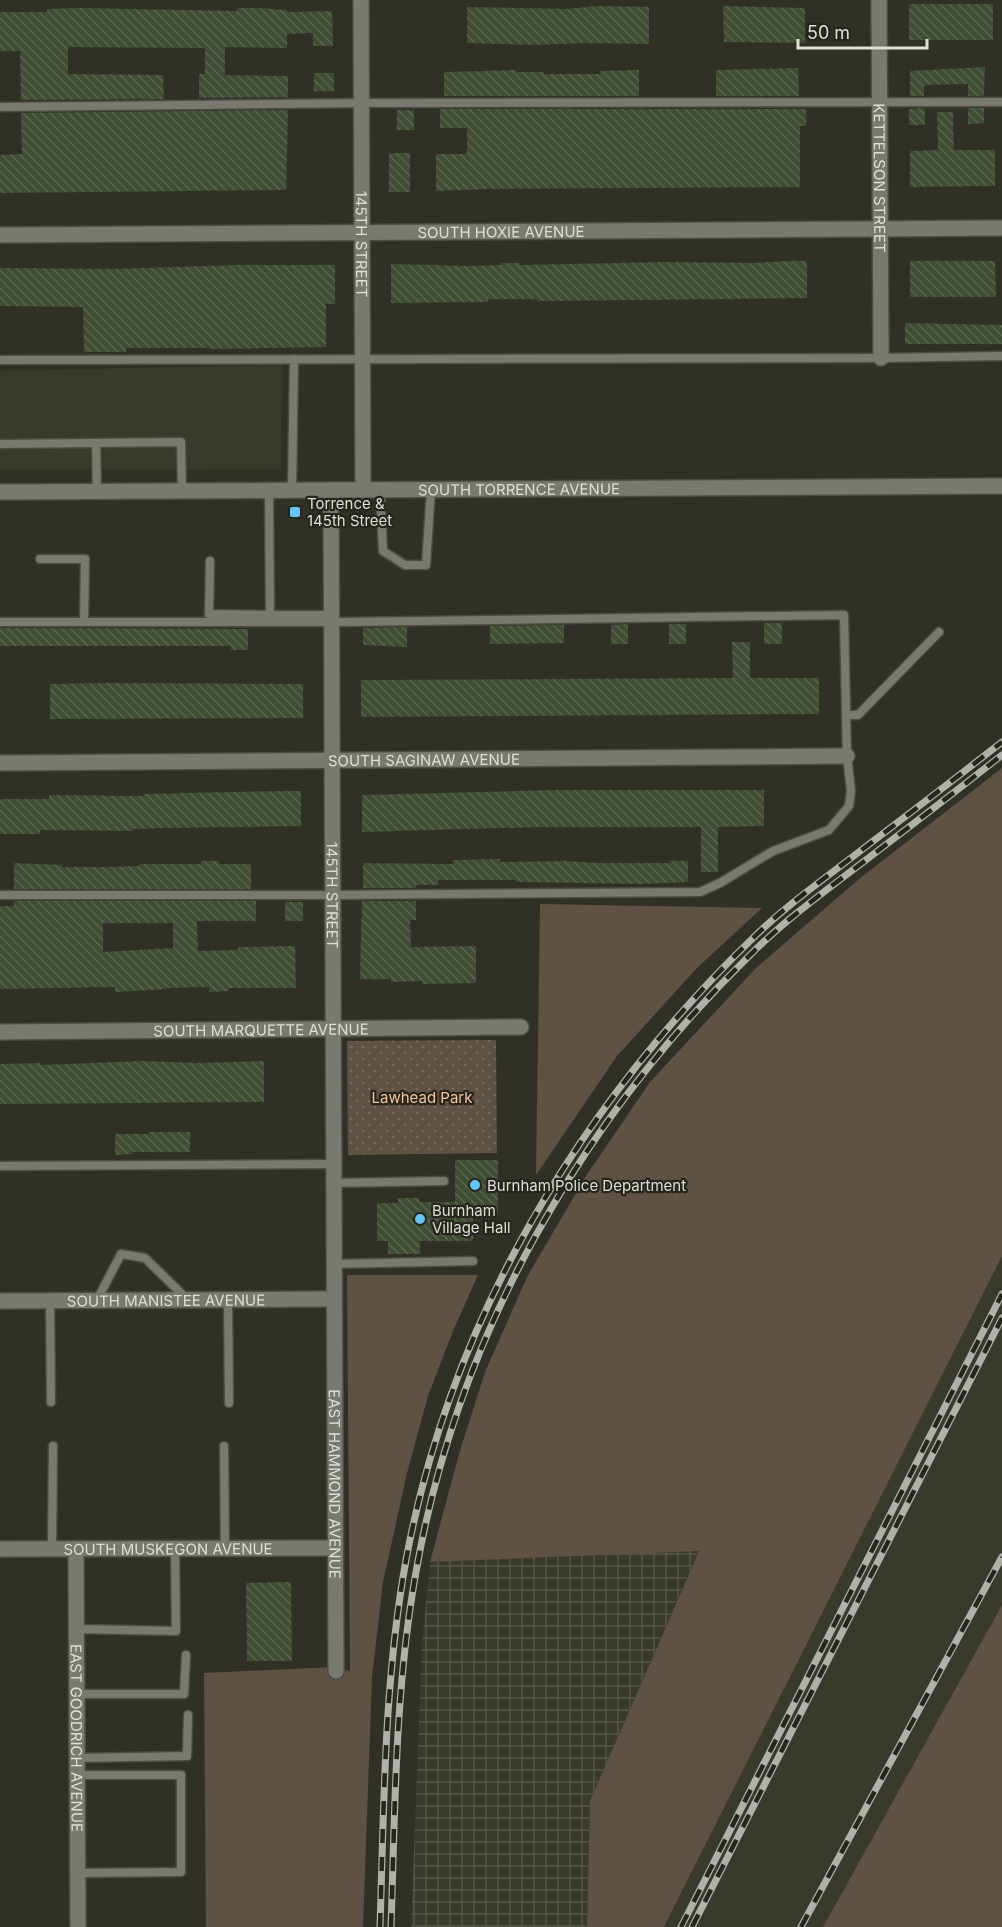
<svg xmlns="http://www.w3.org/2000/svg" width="1002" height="1927" font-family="Inter,sans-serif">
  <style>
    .built { fill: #3a3a2c }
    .industrial { fill: url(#industrial-grid) }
    .grass { fill: #605145 }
    .park { fill: url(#park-dots) }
    .building { fill: url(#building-back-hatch); fill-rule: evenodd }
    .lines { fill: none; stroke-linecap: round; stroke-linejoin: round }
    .lane-casing { stroke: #4c4c45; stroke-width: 11 }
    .street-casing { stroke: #4c4c45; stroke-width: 18 }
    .secondary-casing { stroke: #4c4c45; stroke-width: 18 }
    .lane { stroke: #797970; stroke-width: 8 }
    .street { stroke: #797970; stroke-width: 15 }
    .secondary { stroke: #797970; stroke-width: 15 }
    .rail-casing { stroke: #b1b1ab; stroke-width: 7 }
    .rail { stroke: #26261e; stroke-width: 4.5; stroke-dasharray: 14; stroke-linecap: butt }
    .poi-dot { fill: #67c4f0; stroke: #26261e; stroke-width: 2 }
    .labels { text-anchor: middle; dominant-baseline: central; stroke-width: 4.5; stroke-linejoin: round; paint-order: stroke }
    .street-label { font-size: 15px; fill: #dfdfda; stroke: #26261e }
    .poi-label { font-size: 15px; fill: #dfdfda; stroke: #26261e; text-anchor: start }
    .park-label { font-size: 15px; fill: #f5c49e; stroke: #26261e }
  </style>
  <defs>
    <pattern id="industrial-grid" width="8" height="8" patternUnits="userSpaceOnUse" patternTransform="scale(1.5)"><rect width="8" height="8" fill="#3a3a2c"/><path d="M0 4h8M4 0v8" fill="none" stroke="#56564a"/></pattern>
    <pattern id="park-dots" width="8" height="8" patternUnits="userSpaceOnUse" patternTransform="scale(1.5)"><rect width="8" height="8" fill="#605145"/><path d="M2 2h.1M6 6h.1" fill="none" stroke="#766a5f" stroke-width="1.8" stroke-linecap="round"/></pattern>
    <pattern id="building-back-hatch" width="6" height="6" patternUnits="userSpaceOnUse" patternTransform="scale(1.5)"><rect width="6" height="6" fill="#3e4d34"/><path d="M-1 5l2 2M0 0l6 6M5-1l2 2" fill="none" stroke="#596651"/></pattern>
  </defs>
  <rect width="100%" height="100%" fill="#303027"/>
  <path class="built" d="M282 365 281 469 0 470V371Z
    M1002 1256V1605L823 1927H664Z"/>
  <path class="industrial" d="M699 1550 590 1801 587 1927H411L422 1645 430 1562Z"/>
  <path class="grass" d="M1002 768V1256L664 1927H587L590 1801 699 1551 430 1562 459 1454 485 1372 527 1277 586 1176 650 1082 756 968 859 879Z
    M540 904 762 908 697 968 617 1056 536 1175Z
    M347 1275H478L453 1331 428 1396 407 1473 383 1582 372 1677 363 1927H206L204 1673 334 1667 350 1671Z
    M1002 1605V1927H823Z"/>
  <path class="park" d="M496 1040 497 1153 348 1155 347 1041Z"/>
  <path class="building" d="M909 4H993V40H909Z
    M598 6 649 7V44L586 43 536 45 467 43V7L567 9Z
    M723 6 805 8V43L724 42Z
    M80 8 237 11V8H257L287 10V12L332 11 333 46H313V33L287 34V48L225 47V75L288 76V97L199 98V74H205V48L68 47V74L163 75 164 99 21 100 20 51H0V12H47V9Z
    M985 67 984 96H968V84L926 85 924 86V96H910V71Z
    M798 68 799 96H716V70Z
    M516 70V72H544V74H600V71L639 70V96H444V72Z
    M314 73H334V91H314Z
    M925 108V125H909V109Z
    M968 108H984V123L968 124Z
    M440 109H806V126H800V187L487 189 436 191V154H467V128H440Z
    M288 110 286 190 0 193V155L22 154 21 113Z
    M397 110H414V130H397Z
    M937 112H953L954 150H995V186L910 187V151L938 150Z
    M389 153H410V192H389Z
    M787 261H807V298L556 301H537V299H488V302L391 303V264L468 266 501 265V263H520V265L663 262 755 263Z
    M910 261H995L996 297H910Z
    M238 265H335V304H326V347L210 349V348H126V352H84L83 307 0 306V268L112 269Z
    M905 323 1002 325V344H905Z
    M764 623H782V644H764Z
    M628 624V644H611V625Z
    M669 624H686V644H669Z
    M564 625V643L490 644V626Z
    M407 627V647L363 645V628Z
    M0 628 248 629V650H231V646H0Z
    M732 642H750V678H819V714L361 717V680L733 678Z
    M101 683 303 684V718L50 719V684Z
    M553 790H764V826L718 827V872H701V827H540L362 832V795Z
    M281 791H301V826L164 828 133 829V831L40 830V834H0V799H49V795L144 796V794Z
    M500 859V862L565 861 596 863H670V861H688V882L640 884 516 882V880H438V885H416V888H363V863L453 864V860Z
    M201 861H219V864H251V889H14V863L62 865V867H106L139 866V864H201Z
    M14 901H256V921H197L198 951 238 950V947L295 946 296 988H229V991L209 992V987L167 988V989L115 992V987L0 989V906H14ZM103 923H173V948L103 952Z
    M362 901H416V920H410L411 947 476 946V983L423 984 422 981 391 982V979H360Z
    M285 902H303V921H285Z
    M143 1061 198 1063 264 1061V1102L0 1104V1064L41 1063V1065Z
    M149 1132H190V1152H132V1154L115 1155V1134H149Z
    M455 1160H498V1214L473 1215V1241H420V1254H388V1241H377V1203H398V1198H419V1202H455Z
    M291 1582 292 1661H247L246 1583Z"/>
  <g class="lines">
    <g class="lane-casing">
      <path id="lane" d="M0 107 362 103 1002 102
        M0 360 881 358 1002 356
        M96 443 97 491
        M0 444 181 442 182 491
        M380 489 383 551 405 565H426L431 489
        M269 490 270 615H331
        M292 490 294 359
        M40 559H85L84 622
        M210 561 209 614 270 615
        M0 622H343L844 615 847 756 851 791 849 806 829 830 773 851 720 883 700 892 332 895H0
        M846 715H858L939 632
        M0 1166 333 1164
        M333 1183 444 1181
        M333 1264 473 1261
        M97 1300 121 1254 145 1258 188 1300
        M228 1300 229 1403
        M50 1301 51 1402
        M224 1446 225 1549
        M52 1549 53 1446
        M77 1629 176 1631 175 1549
        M77 1694H184L186 1655
        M77 1758 187 1756 188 1715
        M77 1775H181V1872L78 1873"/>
    </g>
    <g class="street-casing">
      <g id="street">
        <path id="s1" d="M361 0 363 490"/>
        <path id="s2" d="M879 0 881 358"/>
        <path id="s3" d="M0 235 1002 228"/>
        <path id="s4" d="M331 490 336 1671"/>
        <path id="s5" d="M0 763 847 756"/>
        <path id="s6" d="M0 1032 521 1027"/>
        <path id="s7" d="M0 1301 333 1299"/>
        <path id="s8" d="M0 1549 335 1548"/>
        <path id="s9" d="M76 1549 78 1927"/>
      </g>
    </g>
    <g class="secondary-casing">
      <g id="secondary">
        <path id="s10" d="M0 492 1002 486"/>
      </g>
    </g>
    <use href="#lane" class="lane"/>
    <use href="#street" class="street"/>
    <use href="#secondary" class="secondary"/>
    <g class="rail-casing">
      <path id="rail" d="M380 1927C384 1804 384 1681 406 1560 450 1322 579 1106 752 939 782 909 817 884 851 858 901 820 952 781 1002 742
        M391 1927C395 1809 395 1688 416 1572 457 1337 580 1121 750 955 788 917 832 886 875 853 917 821 960 788 1002 755
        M681 1927 1002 1294
        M692 1927 1002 1318
        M801 1927 1002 1557"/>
    </g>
    <use href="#rail" class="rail"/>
  </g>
  <g class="poi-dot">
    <rect x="289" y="506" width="12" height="12" rx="3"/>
    <circle cx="475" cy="1185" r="6"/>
    <circle cx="420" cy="1219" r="6"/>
  </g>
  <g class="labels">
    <g class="street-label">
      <text stroke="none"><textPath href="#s2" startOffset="178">KETTELSON STREET</textPath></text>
      <text stroke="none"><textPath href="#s3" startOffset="501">SOUTH HOXIE AVENUE</textPath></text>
      <text stroke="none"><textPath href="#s1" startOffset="244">145TH STREET</textPath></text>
      <text stroke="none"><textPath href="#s10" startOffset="519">SOUTH TORRENCE AVENUE</textPath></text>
      <text stroke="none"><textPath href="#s5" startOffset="424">SOUTH SAGINAW AVENUE</textPath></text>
      <text stroke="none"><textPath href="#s4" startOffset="405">145TH STREET</textPath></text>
      <text stroke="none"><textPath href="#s6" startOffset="261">SOUTH MARQUETTE AVENUE</textPath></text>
      <text stroke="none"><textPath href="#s7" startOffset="166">SOUTH MANISTEE AVENUE</textPath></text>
      <text stroke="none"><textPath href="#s4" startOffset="994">EAST HAMMOND AVENUE</textPath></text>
      <text stroke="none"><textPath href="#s8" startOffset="168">SOUTH MUSKEGON AVENUE</textPath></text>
      <text stroke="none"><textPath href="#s9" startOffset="189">EAST GOODRICH AVENUE</textPath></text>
    </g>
    <g class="poi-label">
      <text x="307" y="503">Torrence &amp;<tspan x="307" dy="17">145th Street</tspan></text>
      <text x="487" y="1185">Burnham Police Department</text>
      <text x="432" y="1210">Burnham<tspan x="432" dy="17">Village Hall</tspan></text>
    </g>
    <g class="park-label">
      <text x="422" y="1097">Lawhead Park</text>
    </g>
  </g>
  <path d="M798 39v9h129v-9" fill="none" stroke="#dfdfda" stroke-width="3"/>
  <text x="807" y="39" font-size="18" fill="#dfdfda" stroke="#26261e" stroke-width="4.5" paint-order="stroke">50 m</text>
</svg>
